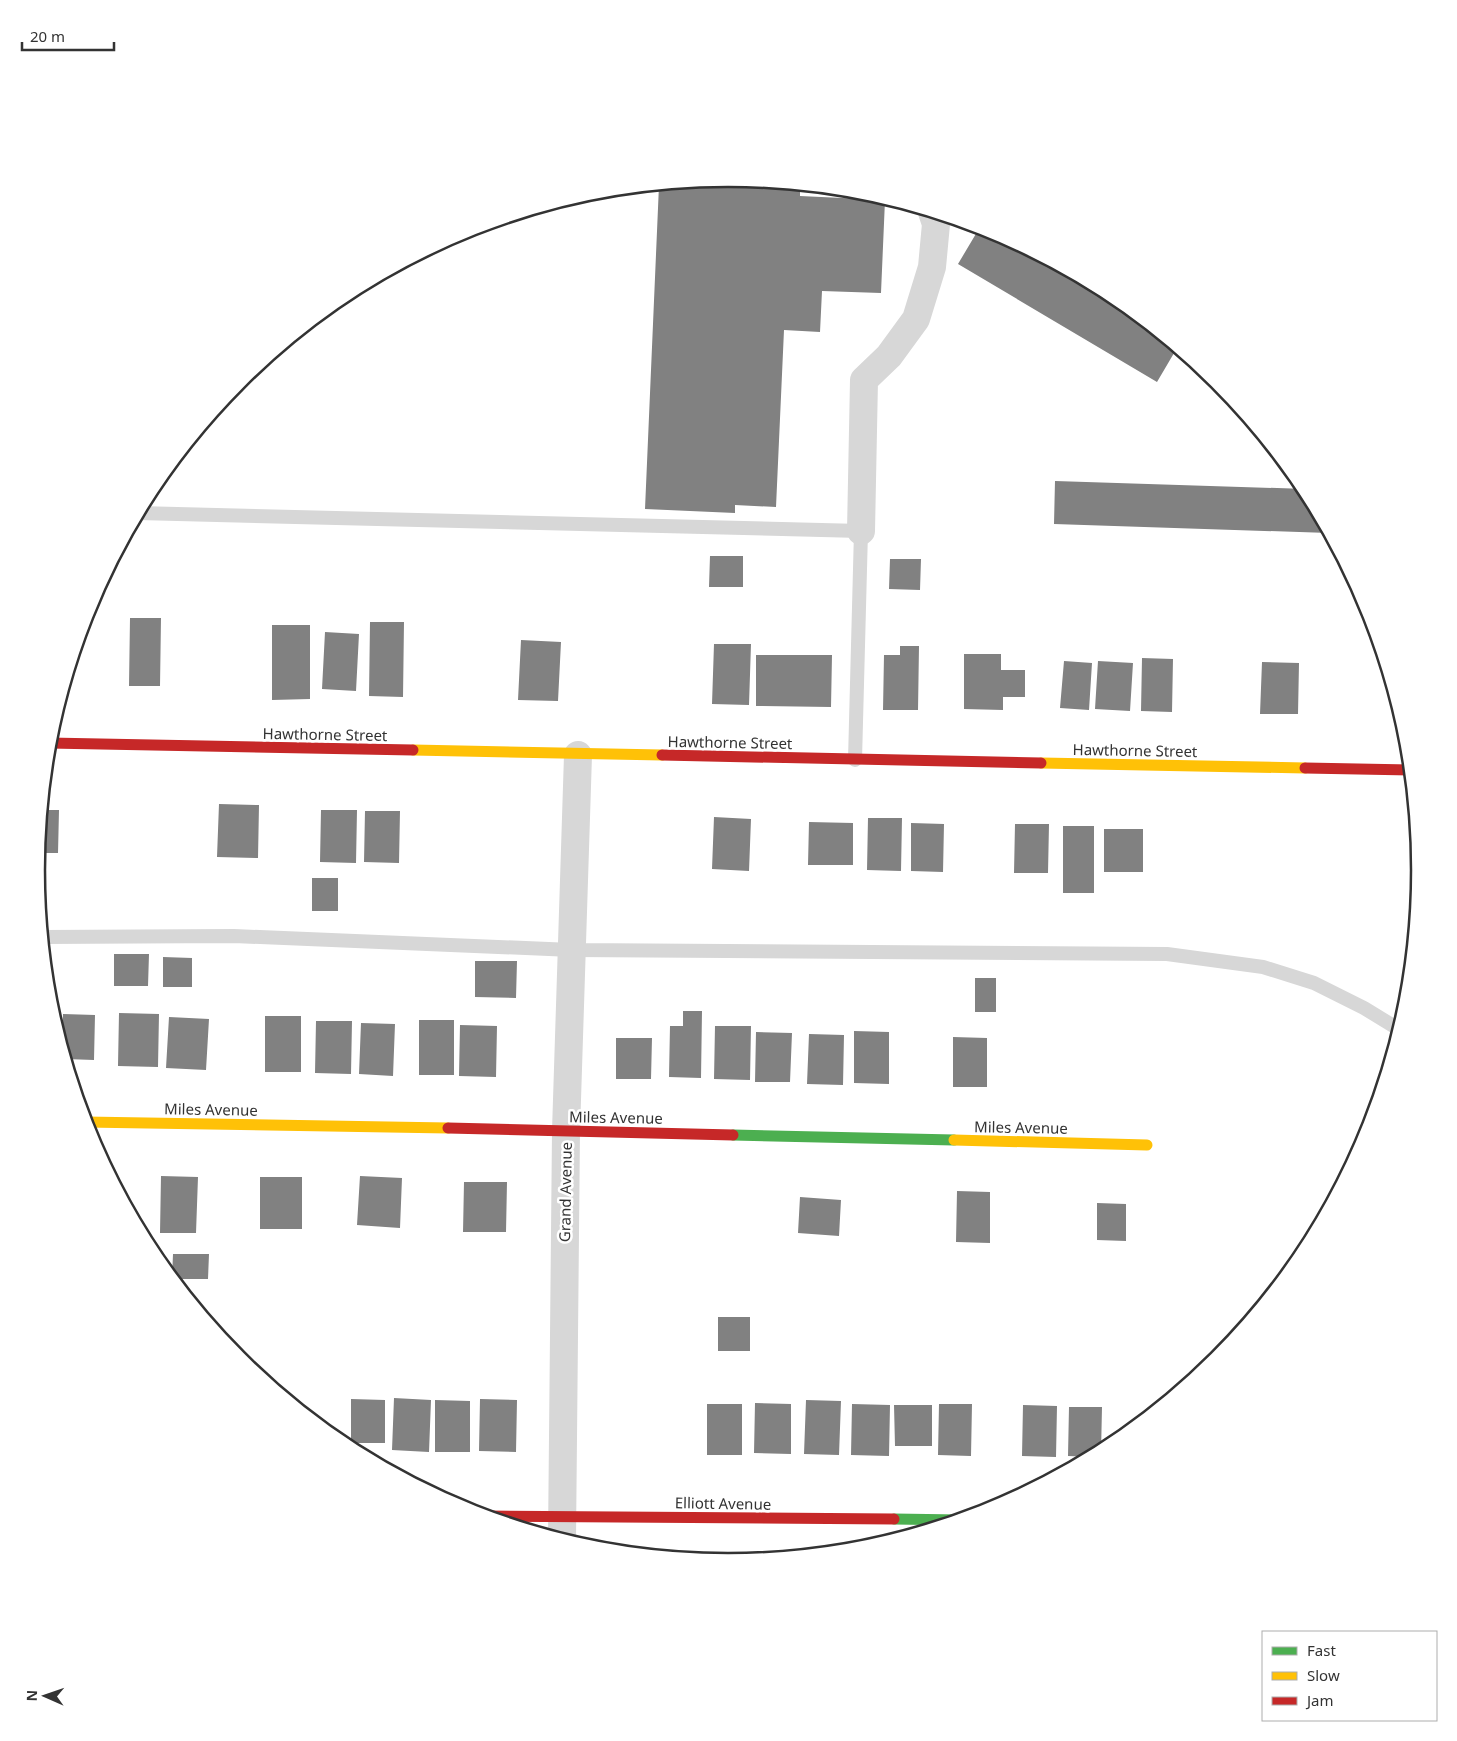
<svg xmlns="http://www.w3.org/2000/svg" width="1457" height="1741" font-family="'Noto Sans',sans-serif">
  <style>
    .building { fill: #818181 }
    .lines { fill: none; stroke-linecap: round; stroke-linejoin: round }
    .lane { stroke: #d7d7d7; stroke-width: 14 }
    .street { stroke: #d7d7d7; stroke-width: 28 }
    .fast { stroke: #4caf50; stroke-width: 11 }
    .slow { stroke: #ffc107; stroke-width: 11 }
    .jam { stroke: #c62828; stroke-width: 11 }
    .labels { text-anchor: middle; dominant-baseline: central; stroke-width: 5; stroke-linejoin: round; paint-order: stroke }
    .street-label { font-size: 15px; fill: #333; stroke: #fff }
    .rim { fill: none; stroke: #333; stroke-width: 2.5 }
  </style>
  <rect width="100%" height="100%" fill="#fff"/>
  <path class="building" d="M729 178 800 185V196L885 200 881 293 822 291 820 332 784 330 776 507 735 505V513L645 509 659 185Z
    M980 227 994 231 1022 246 1138 316 1177 348 1157 382 958 264Z
    M1055 481 1306 489 1329 533 1054 524Z
    M710 556H743V587H709Z
    M890 559H921L920 590 889 589Z
    M130 618H161L160 686H129Z
    M370 622H404L403 697 369 696Z
    M272 625H310V699L272 700Z
    M325 632 359 634 356 691 322 689Z
    M521 640 561 642 558 701 518 700Z
    M714 644H751L749 705 712 704Z
    M900 646H919L918 710H883L884 655H900Z
    M964 654H1001V670H1025V697H1003V710L964 709Z
    M756 655H832L831 707 756 706Z
    M1142 658 1173 659 1172 712 1141 711Z
    M1064 661 1092 663 1089 710 1060 708Z
    M1098 661 1133 663 1130 711 1095 709Z
    M1262 662 1299 663 1298 714H1260Z
    M219 804 259 805 258 858 217 857Z
    M42 810H59L58 853H38Z
    M321 810H357L356 863 320 862Z
    M365 811H400L399 863 364 862Z
    M714 817 751 819 749 871 712 869Z
    M868 818H902L901 871 867 870Z
    M809 822 853 823V865H808Z
    M911 823 944 824 943 872 911 871Z
    M1015 824H1049L1048 873H1014Z
    M1063 826H1094V893H1063Z
    M1104 829H1143V872H1104Z
    M312 878H338V911H312Z
    M114 954H149L148 986H114Z
    M163 957 192 958V987H163Z
    M475 961H517L516 998 475 997Z
    M975 978H996V1012H975Z
    M683 1011H702L701 1078 669 1077 670 1026H683Z
    M119 1013 159 1014 158 1067 118 1066Z
    M63 1014 95 1015 94 1060 66 1059 62 1047Z
    M265 1016H301V1072H265Z
    M169 1017 209 1019 206 1070 166 1068Z
    M419 1020H454V1075H419Z
    M316 1021H352L351 1074 315 1073Z
    M361 1023 395 1024 393 1076 359 1074Z
    M460 1025 497 1026 496 1077 459 1076Z
    M715 1026H751L750 1080 714 1079Z
    M854 1031 889 1032V1084L854 1083Z
    M756 1032 792 1033 790 1082H755Z
    M809 1034 844 1035 843 1085 807 1084Z
    M953 1037 987 1038V1087H953Z
    M616 1038H652L651 1079H616Z
    M161 1176 198 1177 196 1233H160Z
    M360 1176 402 1178 400 1228 357 1225Z
    M260 1177H302V1229H260Z
    M464 1182H507L506 1232H463Z
    M957 1191 990 1192V1243L956 1242Z
    M800 1197 841 1200 839 1236 798 1233Z
    M1097 1203 1126 1204V1241L1097 1240Z
    M173 1254H209L208 1279H172Z
    M718 1317H750V1351H718Z
    M394 1398 431 1400 429 1452 392 1450Z
    M351 1399 385 1400V1443H351Z
    M480 1399 517 1400 516 1452 479 1451Z
    M435 1400 470 1401V1452H435Z
    M806 1400 841 1401 839 1455 804 1454Z
    M755 1403 791 1404V1454L754 1453Z
    M707 1404H742V1455H707Z
    M852 1404 890 1405 889 1456 851 1455Z
    M939 1404H972L971 1456 938 1455Z
    M894 1405H932V1446H895Z
    M1023 1405 1057 1406 1056 1457 1022 1456Z
    M1069 1407H1102L1101 1453 1093 1457 1068 1456Z
    M1150 1407 1160 1408 1150 1416Z"/>
  <g class="lines">
    <path class="lane" d="M138 513 861 531 855 760
      M43 937 234 936 572 950 1167 954 1263 967 1314 983 1364 1008 1400 1030"/>
    <path class="street" d="M861 531 864 380 889 356 916 319 932 267 936 224 932 212
      M562 1540 566 1131 578 755"/>
    <path class="fast" d="M733 1135 954 1140
      M894 1519 960 1520"/>
    <path class="slow" d="M413 750 662 755
      M1041 763 1305 768
      M85 1122 448 1128
      M954 1140 1147 1145"/>
    <path class="jam" d="M49 743 413 750
      M662 755 1041 763
      M1305 768 1411 770
      M448 1128 733 1135
      M485 1516 894 1519"/>
  </g>
  <g class="labels">
    <g class="street-label">
      <text transform="translate(325 734) rotate(1)">Hawthorne Street</text>
      <text transform="translate(730 742) rotate(1)">Hawthorne Street</text>
      <text transform="translate(1135 750) rotate(1)">Hawthorne Street</text>
      <text transform="translate(211 1109) rotate(1)">Miles Avenue</text>
      <text transform="translate(616 1117) rotate(1)">Miles Avenue</text>
      <text transform="translate(1021 1127) rotate(1)">Miles Avenue</text>
      <text transform="translate(565 1192) rotate(-89)">Grand Avenue</text>
      <text transform="translate(723 1503) rotate(1)">Elliott Avenue</text>
    </g>
  </g>
  <path d="M0 0H1457V1741H0ZM45 870a683 683 0 1 1 1366 0a683 683 0 1 1-1366 0Z" fill="#fff" fill-rule="evenodd"/>
  <path class="rim" d="M45 870a683 683 0 1 1 1366 0a683 683 0 1 1-1366 0Z"/>
  <rect x="1262" y="1631" width="175" height="90" fill="#ffffff" stroke="#adadad"/>
  <rect x="1272" y="1647" width="25" height="8" fill="#4caf50" stroke="#adadad"/>
  <text x="1307" y="1656" font-size="15" fill="#333333">Fast</text>
  <rect x="1272" y="1672" width="25" height="8" fill="#ffc107" stroke="#adadad"/>
  <text x="1307" y="1681" font-size="15" fill="#333333">Slow</text>
  <rect x="1272" y="1697" width="25" height="8" fill="#c62828" stroke="#adadad"/>
  <text x="1307" y="1706" font-size="15" fill="#333333">Jam</text>
  <g transform="translate(45 1696) rotate(272)" stroke="#ffffff" stroke-width="4" paint-order="stroke">
  <path d="M0-4L9 19L0 12L-9 19Z" fill="#333333"/>
  <text y="-8" font-size="14" font-weight="bold" text-anchor="middle" fill="#333333">N</text>
  </g>
  <path d="M22 42v8h92v-8" fill="none" stroke="#333333" stroke-width="2.5"/>
  <text x="30" y="42" font-size="15" fill="#333333" stroke="#ffffff" stroke-width="4" paint-order="stroke">20 m</text>
</svg>
